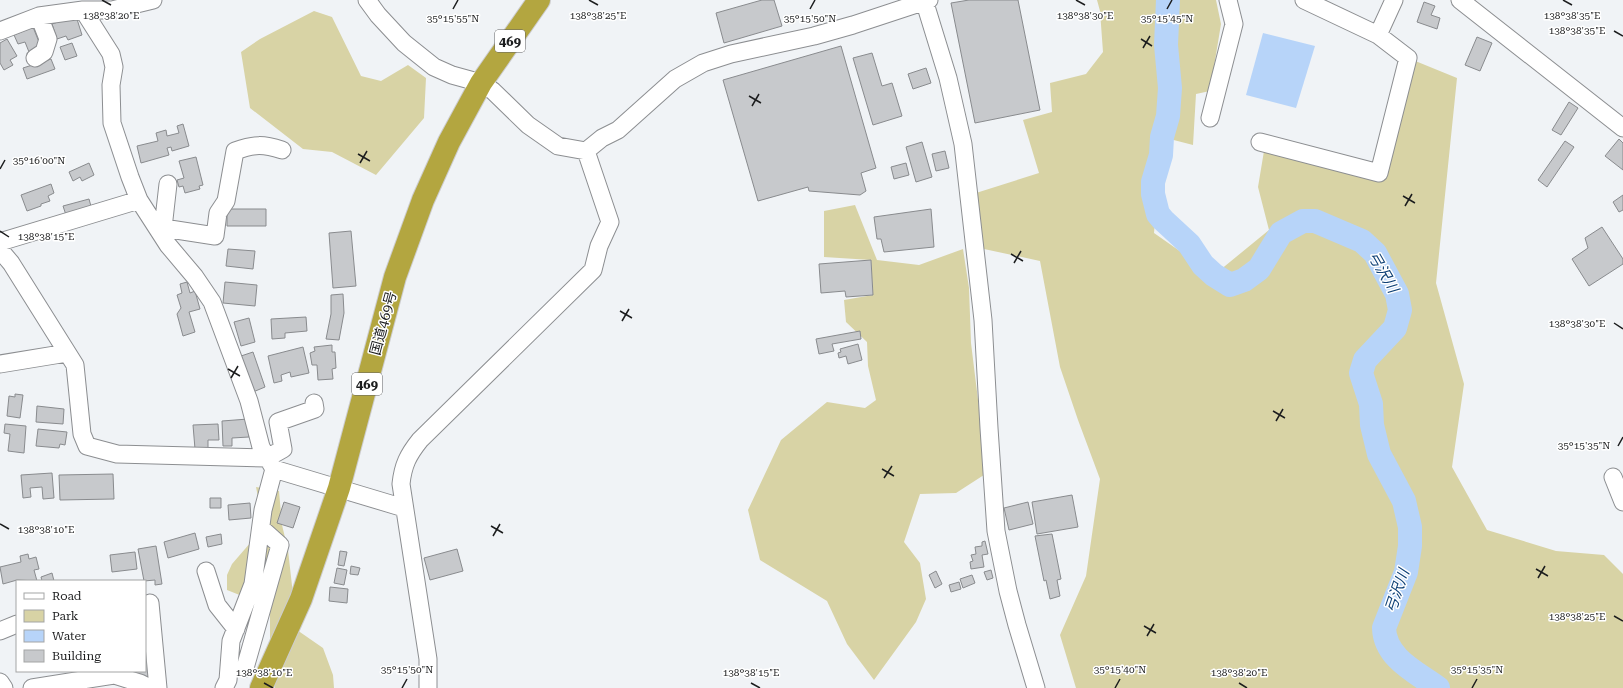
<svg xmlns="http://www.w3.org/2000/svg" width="1623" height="688" font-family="'Roboto Serif','Noto Sans JP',serif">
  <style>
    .green { fill: #d8d3a5 }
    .water { fill: #b7d4f9 }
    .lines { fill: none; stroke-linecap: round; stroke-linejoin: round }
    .river { stroke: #b7d4f9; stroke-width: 24 }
    .building { fill: #c7c9cc; stroke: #898b8e }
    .minor-casing { stroke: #8c8e91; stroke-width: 19 }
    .highway-casing { stroke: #cdcdce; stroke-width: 24 }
    .minor { stroke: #fff; stroke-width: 17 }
    .highway { stroke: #b3a640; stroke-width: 22 }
    .ticks { fill: none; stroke: #1c1d1e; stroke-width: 1.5 }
    .labels { text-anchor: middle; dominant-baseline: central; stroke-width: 3; stroke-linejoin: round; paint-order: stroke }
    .shield { fill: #fff; stroke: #606162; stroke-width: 1 }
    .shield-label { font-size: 13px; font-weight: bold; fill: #1c1d1e }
    .street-label { font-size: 14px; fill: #1c1d1e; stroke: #fff }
    .water-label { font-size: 15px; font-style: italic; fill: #0f4176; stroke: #fff }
    .ticks-label { font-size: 10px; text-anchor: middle; fill: #1c1d1e; stroke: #fff; stroke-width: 3; stroke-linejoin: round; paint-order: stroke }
  </style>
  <rect width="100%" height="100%" fill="#f0f3f6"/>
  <path class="green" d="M1097 0H1216L1221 24 1210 91 1196 94 1193 145 1162 137 1154 233 1214 275 1269 230 1258 187 1264 151 1378 176 1408 58 1457 78 1436 283 1464 384 1452 467 1487 530 1556 551 1604 555 1623 574V688H1076L1060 635 1086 576 1100 479 1078 420 1060 367 1040 261 984 249 976 193 1039 173 1023 120 1052 112 1050 83 1086 74 1103 52 1100 11Z
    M314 11 332 17 361 76 381 81 408 65 426 78 424 118 376 175 332 152 303 149 250 108 241 52 260 39Z
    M855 205 877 260 919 265 963 249 969 288 971 343 987 473 956 493 920 494 904 542 920 563 926 599 916 622 874 680 847 644 827 601 760 560 748 510 781 440 827 402 865 408 876 400 868 366 867 342 846 322 844 300 873 295 871 260 824 257V211Z
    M256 487 279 491 282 525 288 550 297 630 323 648 333 675 334 688H275L270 644V614L260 603 227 590V575L232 564 251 542 262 517Z"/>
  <path class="water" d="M1263 33 1315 46 1296 108 1246 95Z"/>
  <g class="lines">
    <path class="river" d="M1168 0 1166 45 1170 88 1168 116 1162 137 1161 155 1153 182V194L1158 214 1163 220 1189 244 1203 265 1214 275 1230 285 1244 280 1259 269 1281 233 1303 221H1315L1362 241 1375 253 1397 294 1400 310 1395 328 1365 360 1361 373 1371 404 1372 425 1379 454 1404 501 1410 527V546L1406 572 1384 628C1385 658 1416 672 1438 688"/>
  </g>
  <path class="building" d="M762 0H774L782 26 724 43 716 13Z
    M969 0H1018L1040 110 975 123 951 3Z
    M1424 2 1435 6 1431 15 1440 18 1437 29 1417 22Z
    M76 16 82 35 68 40 66 36 57 39 52 24Z
    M33 27 41 47 29 52 25 42 18 44 14 35Z
    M1477 37 1492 43 1480 71 1465 65Z
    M7 39 17 56 10 60 13 65 4 70 0 63V43Z
    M72 43 77 56 65 60 60 47Z
    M841 46 876 168 861 173 866 191 860 195 809 191 808 187 758 201 723 80Z
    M872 53 882 86 892 83 902 116 873 125 853 58Z
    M51 59 55 69 27 79 23 68Z
    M926 68 931 83 913 89 908 74Z
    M1569 102 1578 108 1561 135 1552 130Z
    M183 124 189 146 172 151 171 147 167 148 169 155 141 163 137 146 158 141 156 133 166 130 167 136 179 133 177 126Z
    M1619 139 1623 143V170L1605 156Z
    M1565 141 1574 147 1547 187 1538 180Z
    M922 142 932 177 916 182 906 147Z
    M945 151 949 168 936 171 932 154Z
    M196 157 203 185 199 186 200 189 185 193 183 186 179 187 177 180 184 178 179 161Z
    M89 163 94 175 82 181 80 177 73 181 69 172Z
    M906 163 909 175 894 179 891 167Z
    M51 184 54 193 48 196 50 201 41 204V206L27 211 21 195Z
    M1623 195V210L1619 212 1613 202Z
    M89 199 92 210 67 218 63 206Z
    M227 209H266V226H227Z
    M931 209 934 247 884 252 881 239H877L874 217Z
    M1602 227 1623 259V264L1589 286 1572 259 1588 248 1585 238Z
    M351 231 356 286 333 288 329 233Z
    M228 249 255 251 253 269 226 266Z
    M871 260 873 295 846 297 845 291 821 293 819 264Z
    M187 282 190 293 195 291 200 309 189 312 195 332 183 336 177 314 181 308 177 295 182 293 180 284Z
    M225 282 257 285 255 306 223 303Z
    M343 294 344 313 339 340 326 339 331 314V295Z
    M306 317 307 331 285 333V338L272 339 271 319Z
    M249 318 255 342 241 346 234 322Z
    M860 331 861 339 832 344 834 351 819 354 816 339Z
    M858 344 862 360 848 364 846 356 839 358 838 353 841 352 840 349Z
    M332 345V352H335L336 368 332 369 333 379 318 380 317 365H312L310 353 315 351 314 347Z
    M303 347 309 373 291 377 290 372 281 375 282 381 274 383 268 356Z
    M253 352 265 387 253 392 241 356Z
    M15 394 23 395 20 418 7 416 9 396 15 397Z
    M37 406 64 409 63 424 36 422Z
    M248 419 249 437 232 438V446H223L222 421Z
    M5 424 26 426 24 453 8 451 10 434 4 433Z
    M218 424 219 440H208V449H195L193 425Z
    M38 429 67 432 65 445 60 444 59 448 36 446Z
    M52 473 54 498 43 499 42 487 30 488 31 497 23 498 21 475Z
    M113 474 114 499 60 500 59 475Z
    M1072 495 1078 527 1037 534 1032 502Z
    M210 498H221V508H210Z
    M284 502 300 507 293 528 277 523Z
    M1028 502 1033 524 1009 530 1004 508Z
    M250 503 251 518 229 520 228 505Z
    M195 533 199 549 168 558 164 542Z
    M221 534 222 544 208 547 206 537Z
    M1052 534 1061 579 1057 580 1060 596 1050 599 1046 580 1044 581 1035 536Z
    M985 541 988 554 982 555 984 567 971 569 970 562 973 561 971 555 976 554 975 547 982 546V542Z
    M156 546 162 584 155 585V580L144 581 138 549Z
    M457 549 463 571 430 580 424 558Z
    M340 551 347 552 344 566 338 565Z
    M135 552 137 569 112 572 110 555Z
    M28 554 29 559 36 557 39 569 34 570 37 581 17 580 3 584 0 567 21 562 20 556Z
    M351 566 360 568 358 575 350 574Z
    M337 568 347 570 344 585 334 583Z
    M991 570 993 578 987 580 984 572Z
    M936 571 942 584 935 588 929 575Z
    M52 573 54 581H42L41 577Z
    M972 575 975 583 963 588 960 579Z
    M959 582 961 589 951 592 949 585Z
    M330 587 348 589 347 603 329 601Z
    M145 631 151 677 140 679 129 671H145Z"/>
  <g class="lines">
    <g class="minor-casing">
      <path id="minor" d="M367 0 378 15 404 43 434 67 452 75 481 83 493 91 528 125 558 146 586 151 602 138 618 130 675 79 703 63 731 54 814 36 853 25 929 0
        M924 0 948 78 963 144 983 320 989 428 996 531 1008 591 1017 625 1036 688
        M1460 0 1623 128
        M83 10 111 54 114 67 111 85 112 123 130 177 139 200 168 245 195 277 212 302 249 401 261 447 274 469 263 510 253 584 231 641 228 680 224 688
        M0 31 39 16 83 10H112L153 0
        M1378 35 1394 0
        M35 58 44 52 48 39 39 16
        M1210 118 1234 24 1228 0
        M1260 142 1379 173 1408 58 1378 35 1304 0
        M157 227 215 236 218 213 226 201 235 151C255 144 263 144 282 150
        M163 228 168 184
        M0 242 139 200
        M0 250 11 263 75 365 82 434 87 446 117 454 267 458 283 449 278 422 315 409 314 403
        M0 364 67 353
        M274 469 404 508
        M1613 477 1623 502
        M206 571 217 605 236 629
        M150 603 158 688
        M0 631 17 624
        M245 668 280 545 261 528
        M0 682 4 688
        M32 688 114 675 140 683 150 688
        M428 688V659L401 484C403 465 408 455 420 440L593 270 599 246 610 222 586 151"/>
    </g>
    <g class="highway-casing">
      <path id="highway" d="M261 688 301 599 339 488 395 277 423 200 449 142 481 83 539 0"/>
    </g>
    <use href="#minor" class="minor"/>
    <use href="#highway" class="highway"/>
  </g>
  <path class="ticks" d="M102 0 111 5M589 0 598 5M1076 0 1085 5M1563 0 1572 5M453 9 458 0M810 9 815 0M1167 9 1172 0M1614 31 1623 36M1141 39 1152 46M1143 48 1150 36M749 96 761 103M752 106 759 94M358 154 370 161M360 163 367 151M0 169 5 160M1403 196 1415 203M1405 206 1412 194M0 231 9 237M1011 254 1023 261M1014 263 1021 251M620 311 632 318M622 321 629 309M1614 323 1623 329M228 369 240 376M231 378 238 366M1273 411 1285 418M1276 421 1283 409M1618 446 1623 437M882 469 894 476M884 478 892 466M0 524 9 529M491 526 503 533M493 536 500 524M1536 569 1548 576M1538 578 1545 566M1614 616 1623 621M1144 626 1156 633M1147 636 1154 624M264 683 273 688M751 683 760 688M1239 683 1247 688M402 688 407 679M1115 688 1120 679M1472 688 1477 679"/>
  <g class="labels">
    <g class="shield">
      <rect x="495" y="30" width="30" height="22" rx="3"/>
      <rect x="352" y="373" width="30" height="22" rx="3"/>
    </g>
    <g class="shield-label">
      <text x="510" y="41">469</text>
      <text x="367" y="384">469</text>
    </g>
    <g class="street-label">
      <text transform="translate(383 323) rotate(-75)">国道469号</text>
    </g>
    <g class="water-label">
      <text transform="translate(1383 272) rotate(60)">弓沢川</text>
      <text transform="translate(1397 591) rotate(-71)">弓沢川</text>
    </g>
  </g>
  <g class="ticks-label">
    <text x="1085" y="19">138°38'30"E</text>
    <text x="111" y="19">138°38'20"E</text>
    <text x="598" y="19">138°38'25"E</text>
    <text x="1572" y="19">138°38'35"E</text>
    <text x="453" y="22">35°15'55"N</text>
    <text x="810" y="22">35°15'50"N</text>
    <text x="1167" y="22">35°15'45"N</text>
    <text x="1577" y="34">138°38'35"E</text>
    <text x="39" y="164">35°16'00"N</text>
    <text x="46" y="240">138°38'15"E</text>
    <text x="1577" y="327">138°38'30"E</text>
    <text x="1584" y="449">35°15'35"N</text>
    <text x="46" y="533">138°38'10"E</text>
    <text x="1577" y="620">138°38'25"E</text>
    <text x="407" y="673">35°15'50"N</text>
    <text x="1120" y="673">35°15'40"N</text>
    <text x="1477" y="673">35°15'35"N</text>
    <text x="264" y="676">138°38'10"E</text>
    <text x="751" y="676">138°38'15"E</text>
    <text x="1239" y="676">138°38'20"E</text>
  </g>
  <rect x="16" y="580" width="130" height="92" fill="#ffffff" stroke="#a4a5a5"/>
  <rect x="24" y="593" width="20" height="6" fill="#ffffff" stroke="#a4a5a5"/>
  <text x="52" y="600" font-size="12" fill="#1c1d1e">Road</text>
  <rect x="24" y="610" width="20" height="12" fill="#d8d3a5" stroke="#a4a5a5"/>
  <text x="52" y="620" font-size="12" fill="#1c1d1e">Park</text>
  <rect x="24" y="630" width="20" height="12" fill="#b7d4f9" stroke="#a4a5a5"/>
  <text x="52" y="640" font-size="12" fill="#1c1d1e">Water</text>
  <rect x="24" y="650" width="20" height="12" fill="#c7c9cc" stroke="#a4a5a5"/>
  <text x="52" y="660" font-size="12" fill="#1c1d1e">Building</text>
</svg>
